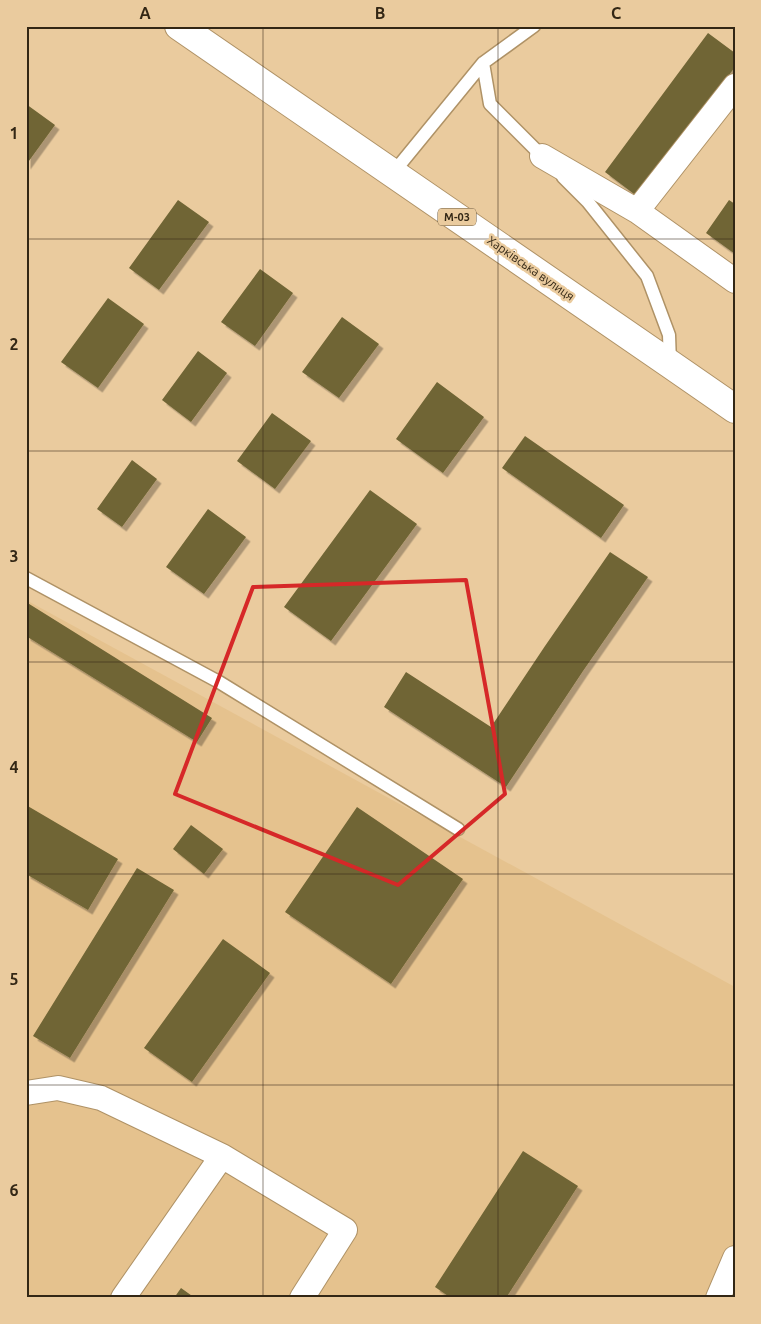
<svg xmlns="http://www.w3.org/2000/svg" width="761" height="1324" font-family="Ubuntu,sans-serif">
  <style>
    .built { fill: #e5c28e }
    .building { fill: #706535; filter: url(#shadow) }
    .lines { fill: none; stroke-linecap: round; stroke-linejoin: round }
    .service-casing { stroke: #af9266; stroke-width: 15 }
    .minor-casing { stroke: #af9266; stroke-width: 26 }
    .trunk-casing { stroke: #af9266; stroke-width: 30 }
    .service { stroke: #fff; stroke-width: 12 }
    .minor { stroke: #fff; stroke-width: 24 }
    .trunk { stroke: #fff; stroke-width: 28 }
    .marked { fill: none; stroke: #d62828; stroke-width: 4; stroke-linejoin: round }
    .grid { fill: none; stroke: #332715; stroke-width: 1; stroke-opacity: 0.55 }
    .labels { text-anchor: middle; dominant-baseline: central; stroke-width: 5; stroke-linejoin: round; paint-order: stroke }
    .shield { fill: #eacb9e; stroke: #6a583e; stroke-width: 1 }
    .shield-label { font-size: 11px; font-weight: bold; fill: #332715 }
    .street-label { font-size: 12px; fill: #332715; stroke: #eacb9e }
    .neatline { fill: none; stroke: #332715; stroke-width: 2 }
    .grid-label { font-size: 16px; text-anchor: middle; font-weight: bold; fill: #332715 }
  </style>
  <defs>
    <filter id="shadow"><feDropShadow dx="4.5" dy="4.5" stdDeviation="0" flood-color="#0004"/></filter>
  </defs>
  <rect width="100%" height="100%" fill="#eacb9e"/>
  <path class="built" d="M26 600 735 987V1253L713 1298H26Z"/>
  <path class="building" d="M708 33 735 53V67L638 197 605 172Z
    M26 104 55 125 26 165Z
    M178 200 209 222 159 290 129 268Z
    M729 200 735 204V254L706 233Z
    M260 269 293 293 255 346 221 322Z
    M108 298 144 324 98 388 61 362Z
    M342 317 379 344 339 398 302 372Z
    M198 351 227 373 191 422 162 400Z
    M437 382 484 417 443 473 396 439Z
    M272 413 311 441 275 489 237 461Z
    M525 436 624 505 601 538 502 468Z
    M132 460 157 479 122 527 97 509Z
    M370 490 417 524 331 641 284 607Z
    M208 509 246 537 204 594 166 567Z
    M610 552 648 577 583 671 506 787 384 707 406 672 491 727 545 646Z
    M26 602 212 718 197 742 26 636Z
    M26 805 118 859 88 910 26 874Z
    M357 807 463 879 391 984 285 912Z
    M191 825 223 849 204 874 173 849Z
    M137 868 174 890 70 1058 33 1036Z
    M223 939 270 973 192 1082 144 1048Z
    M523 1151 578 1186 506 1298H451L435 1287Z
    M181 1288 195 1298H174Z"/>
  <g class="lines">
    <g class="service-casing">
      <path id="service" d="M483 63 490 104 545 159
        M393 173 483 63 534 26
        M563 177 588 202 647 276 669 335 670 364
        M26 578 219 682 458 829"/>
    </g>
    <g class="minor-casing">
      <path id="minor" d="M542 156 637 211 735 281
        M637 211 735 86
        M26 1093 58 1088 101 1098 222 1156 345 1230 302 1298
        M123 1298 222 1156
        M718 1298 735 1258"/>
    </g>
    <g class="trunk-casing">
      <path id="trunk" d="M179 26 670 364 735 409"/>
    </g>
    <use href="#service" class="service"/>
    <use href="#minor" class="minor"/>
    <use href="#trunk" class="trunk"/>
  </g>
  <path class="marked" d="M466 580 505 794 398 885 175 794 253 587Z"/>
  <path class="grid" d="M263 26V1298M498 26V1298M26 239H735M26 451H735M26 662H735M26 874H735M26 1085H735"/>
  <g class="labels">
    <rect class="shield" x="438" y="208.5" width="38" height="17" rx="4"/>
    <g class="shield-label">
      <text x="457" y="217">М-03</text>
    </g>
    <g class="street-label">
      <text transform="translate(531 268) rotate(35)">Харківська вулиця</text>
    </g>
  </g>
  <rect width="761" height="1324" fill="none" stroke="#eacb9e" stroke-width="55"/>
  <rect x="28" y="28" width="706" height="1268" class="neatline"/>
  <g class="grid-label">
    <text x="145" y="19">A</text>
    <text x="380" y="19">B</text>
    <text x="616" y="19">C</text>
    <text x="14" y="139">1</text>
    <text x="14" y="350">2</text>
    <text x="14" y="562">3</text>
    <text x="14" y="773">4</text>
    <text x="14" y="985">5</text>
    <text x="14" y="1196">6</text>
  </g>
</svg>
